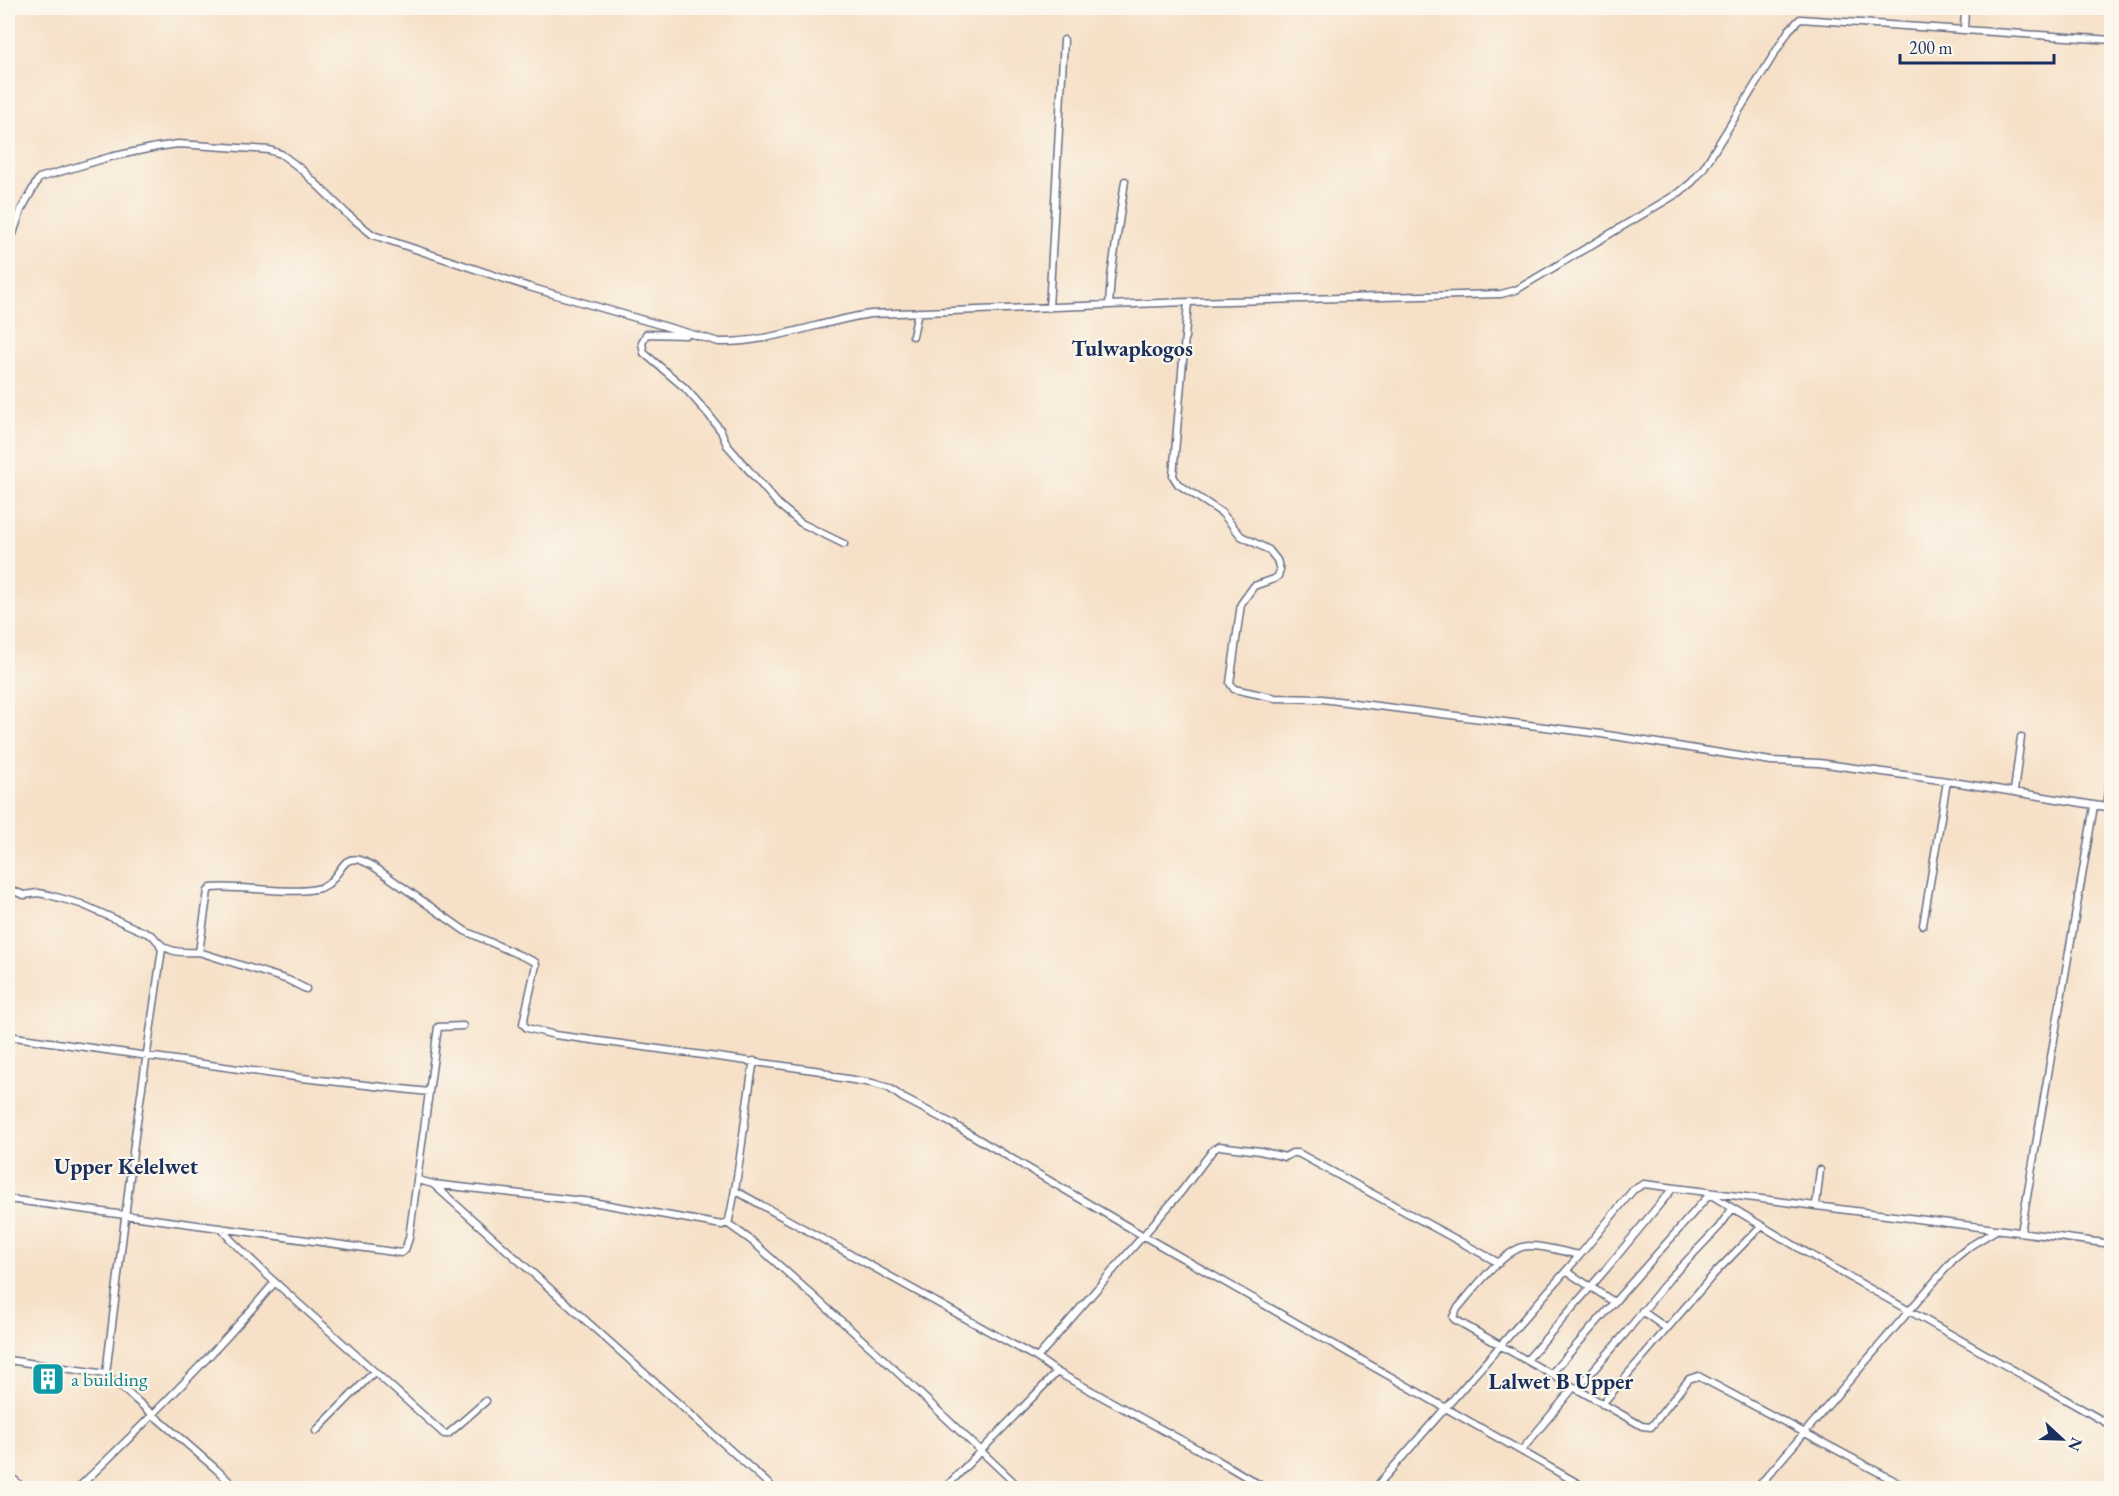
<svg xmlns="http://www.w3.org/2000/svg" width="2119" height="1496" font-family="'EB Garamond',serif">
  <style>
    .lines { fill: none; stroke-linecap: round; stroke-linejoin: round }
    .minor-casing { stroke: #686d83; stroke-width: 9 }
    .minor { stroke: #fff; stroke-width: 6 }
    .labels { text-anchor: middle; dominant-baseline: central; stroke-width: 4.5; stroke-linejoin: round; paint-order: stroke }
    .culture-label { font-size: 20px; fill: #0d838f; stroke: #fbf7ec; text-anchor: start }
    .quarter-label { font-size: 22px; font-weight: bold; fill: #1b2f5e; stroke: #fbf7ec }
  </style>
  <rect width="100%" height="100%" fill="#fbf7ec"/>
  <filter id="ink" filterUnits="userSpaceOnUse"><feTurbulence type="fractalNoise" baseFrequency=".0167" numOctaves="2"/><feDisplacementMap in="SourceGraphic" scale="12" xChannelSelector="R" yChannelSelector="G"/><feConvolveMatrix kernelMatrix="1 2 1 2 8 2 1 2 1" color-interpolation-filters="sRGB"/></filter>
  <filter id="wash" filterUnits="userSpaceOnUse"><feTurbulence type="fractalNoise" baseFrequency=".008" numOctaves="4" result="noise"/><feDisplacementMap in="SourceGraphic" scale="24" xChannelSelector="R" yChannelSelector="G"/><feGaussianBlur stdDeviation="1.35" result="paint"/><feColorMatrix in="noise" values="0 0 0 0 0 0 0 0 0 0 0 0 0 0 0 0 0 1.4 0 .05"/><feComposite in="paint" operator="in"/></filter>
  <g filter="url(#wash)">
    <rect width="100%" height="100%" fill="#f6e0c7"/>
  </g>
  <g filter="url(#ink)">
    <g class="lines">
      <g class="minor-casing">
        <path id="minor" d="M1964 30 2112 40
          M8 237 13 234 21 210 39 178 110 157 157 147 178 144 269 150 281 154 301 169 347 214 373 235 529 287 719 342C771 343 821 321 871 314L1188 302 1501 294 1516 290 1680 192 1692 182 1703 169 1789 30 1800 19 1964 30 1965 8
          M1188 302 1173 476 1178 484 1222 513 1241 536 1269 550 1277 560 1280 570 1278 576 1274 579 1254 586 1241 604 1230 683 1234 689 1275 698 1322 699 1601 734 1771 761 1819 763 1947 781 2112 808
          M1109 305 1111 277 1125 181
          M1049 308 1064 40
          M686 335 646 334 642 343 644 353 685 388 709 415 721 431 727 445 779 505 801 523 844 544
          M913 336 918 312
          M2014 791 2021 737
          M2106 807 2112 758
          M8 889 24 895 38 893 49 895 81 904 153 936C165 953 180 953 199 952
          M1923 925 1947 781
          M306 989 288 980 199 952 208 891 211 888C239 884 309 899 328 884 335 878 340 868 346 862 355 856 364 861 373 866L465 931 535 962 536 965 524 1019 523 1024 527 1028 555 1035 821 1071 835 1077 872 1083 889 1088 903 1098 951 1123 1142 1235 1586 1488
          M8 1036 302 1078 429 1092
          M418 1180 433 1184 592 1202 722 1225 727 1223 729 1220C741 1168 744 1114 754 1061
          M433 1184 773 1488
          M736 1191 1037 1358 1057 1372 1214 1458 1265 1488
          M1706 1192 1802 1250 2112 1426
          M8 1199 401 1253 405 1250 409 1238 438 1027 463 1026
          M1816 1205 1820 1170
          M727 1223 752 1241 877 1353 1020 1488
          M221 1228 231 1240 267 1275 444 1434H448L486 1401
          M2021 1232 2094 806
          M1580 1255C1564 1252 1546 1246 1530 1246 1507 1244 1471 1293 1457 1309L1453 1317 1454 1319 1642 1426 1651 1427 1689 1379 1698 1376 1908 1488
          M1566 1271 1614 1302
          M1642 1311 1666 1328
          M1037 1358 1181 1192 1213 1150 1219 1146 1260 1151 1285 1157 1292 1153H1298L1499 1263
          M8 1360 106 1374 216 1469 236 1488
          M1527 1360 1607 1268 1673 1188
          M106 1374 135 1136 162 949 160 946
          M1551 1374 1709 1195
          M1577 1389 1623 1336 1670 1278 1719 1227 1732 1209
          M1602 1404 1714 1274 1761 1226
          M316 1431 374 1372
          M1521 1451 1574 1387
          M8 1474 23 1488
          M78 1488C147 1422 214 1355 275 1282
          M945 1488 1057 1372
          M1375 1488 1580 1255 1633 1190 1644 1184C1800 1203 1956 1223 2112 1244
          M1757 1488 1953 1260 1970 1246 1998 1229"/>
      </g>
      <use href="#minor" class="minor"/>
    </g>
  </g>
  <defs>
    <g id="building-square" transform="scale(1.725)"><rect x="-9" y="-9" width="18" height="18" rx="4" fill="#0f9aa8" stroke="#fbf7ec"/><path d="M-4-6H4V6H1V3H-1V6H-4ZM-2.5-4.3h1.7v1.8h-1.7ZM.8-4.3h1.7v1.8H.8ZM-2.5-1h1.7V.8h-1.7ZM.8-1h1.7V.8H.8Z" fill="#fff"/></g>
  </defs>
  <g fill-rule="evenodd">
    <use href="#building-square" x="48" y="1379"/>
  </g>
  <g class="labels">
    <g class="culture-label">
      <text x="71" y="1379">a building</text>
    </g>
    <g class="quarter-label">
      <text x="1132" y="348">Tulwapkogos</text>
      <text x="126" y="1166">Upper Kelelwet</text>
      <text x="1561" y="1381">Lalwet B Upper</text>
    </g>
  </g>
  <rect width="2119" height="1496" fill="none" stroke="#fbf7ec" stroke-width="30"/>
  <g transform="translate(2062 1439) rotate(112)" stroke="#fbf7ec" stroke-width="4.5" paint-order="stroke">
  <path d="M0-4.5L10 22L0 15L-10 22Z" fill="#1b2f5e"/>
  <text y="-9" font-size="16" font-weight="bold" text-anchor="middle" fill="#1b2f5e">N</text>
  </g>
  <path d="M1900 54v9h154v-9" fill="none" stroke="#1b2f5e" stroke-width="3"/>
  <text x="1909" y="54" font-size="18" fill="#1b2f5e" stroke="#fbf7ec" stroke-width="4.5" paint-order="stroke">200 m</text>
</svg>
